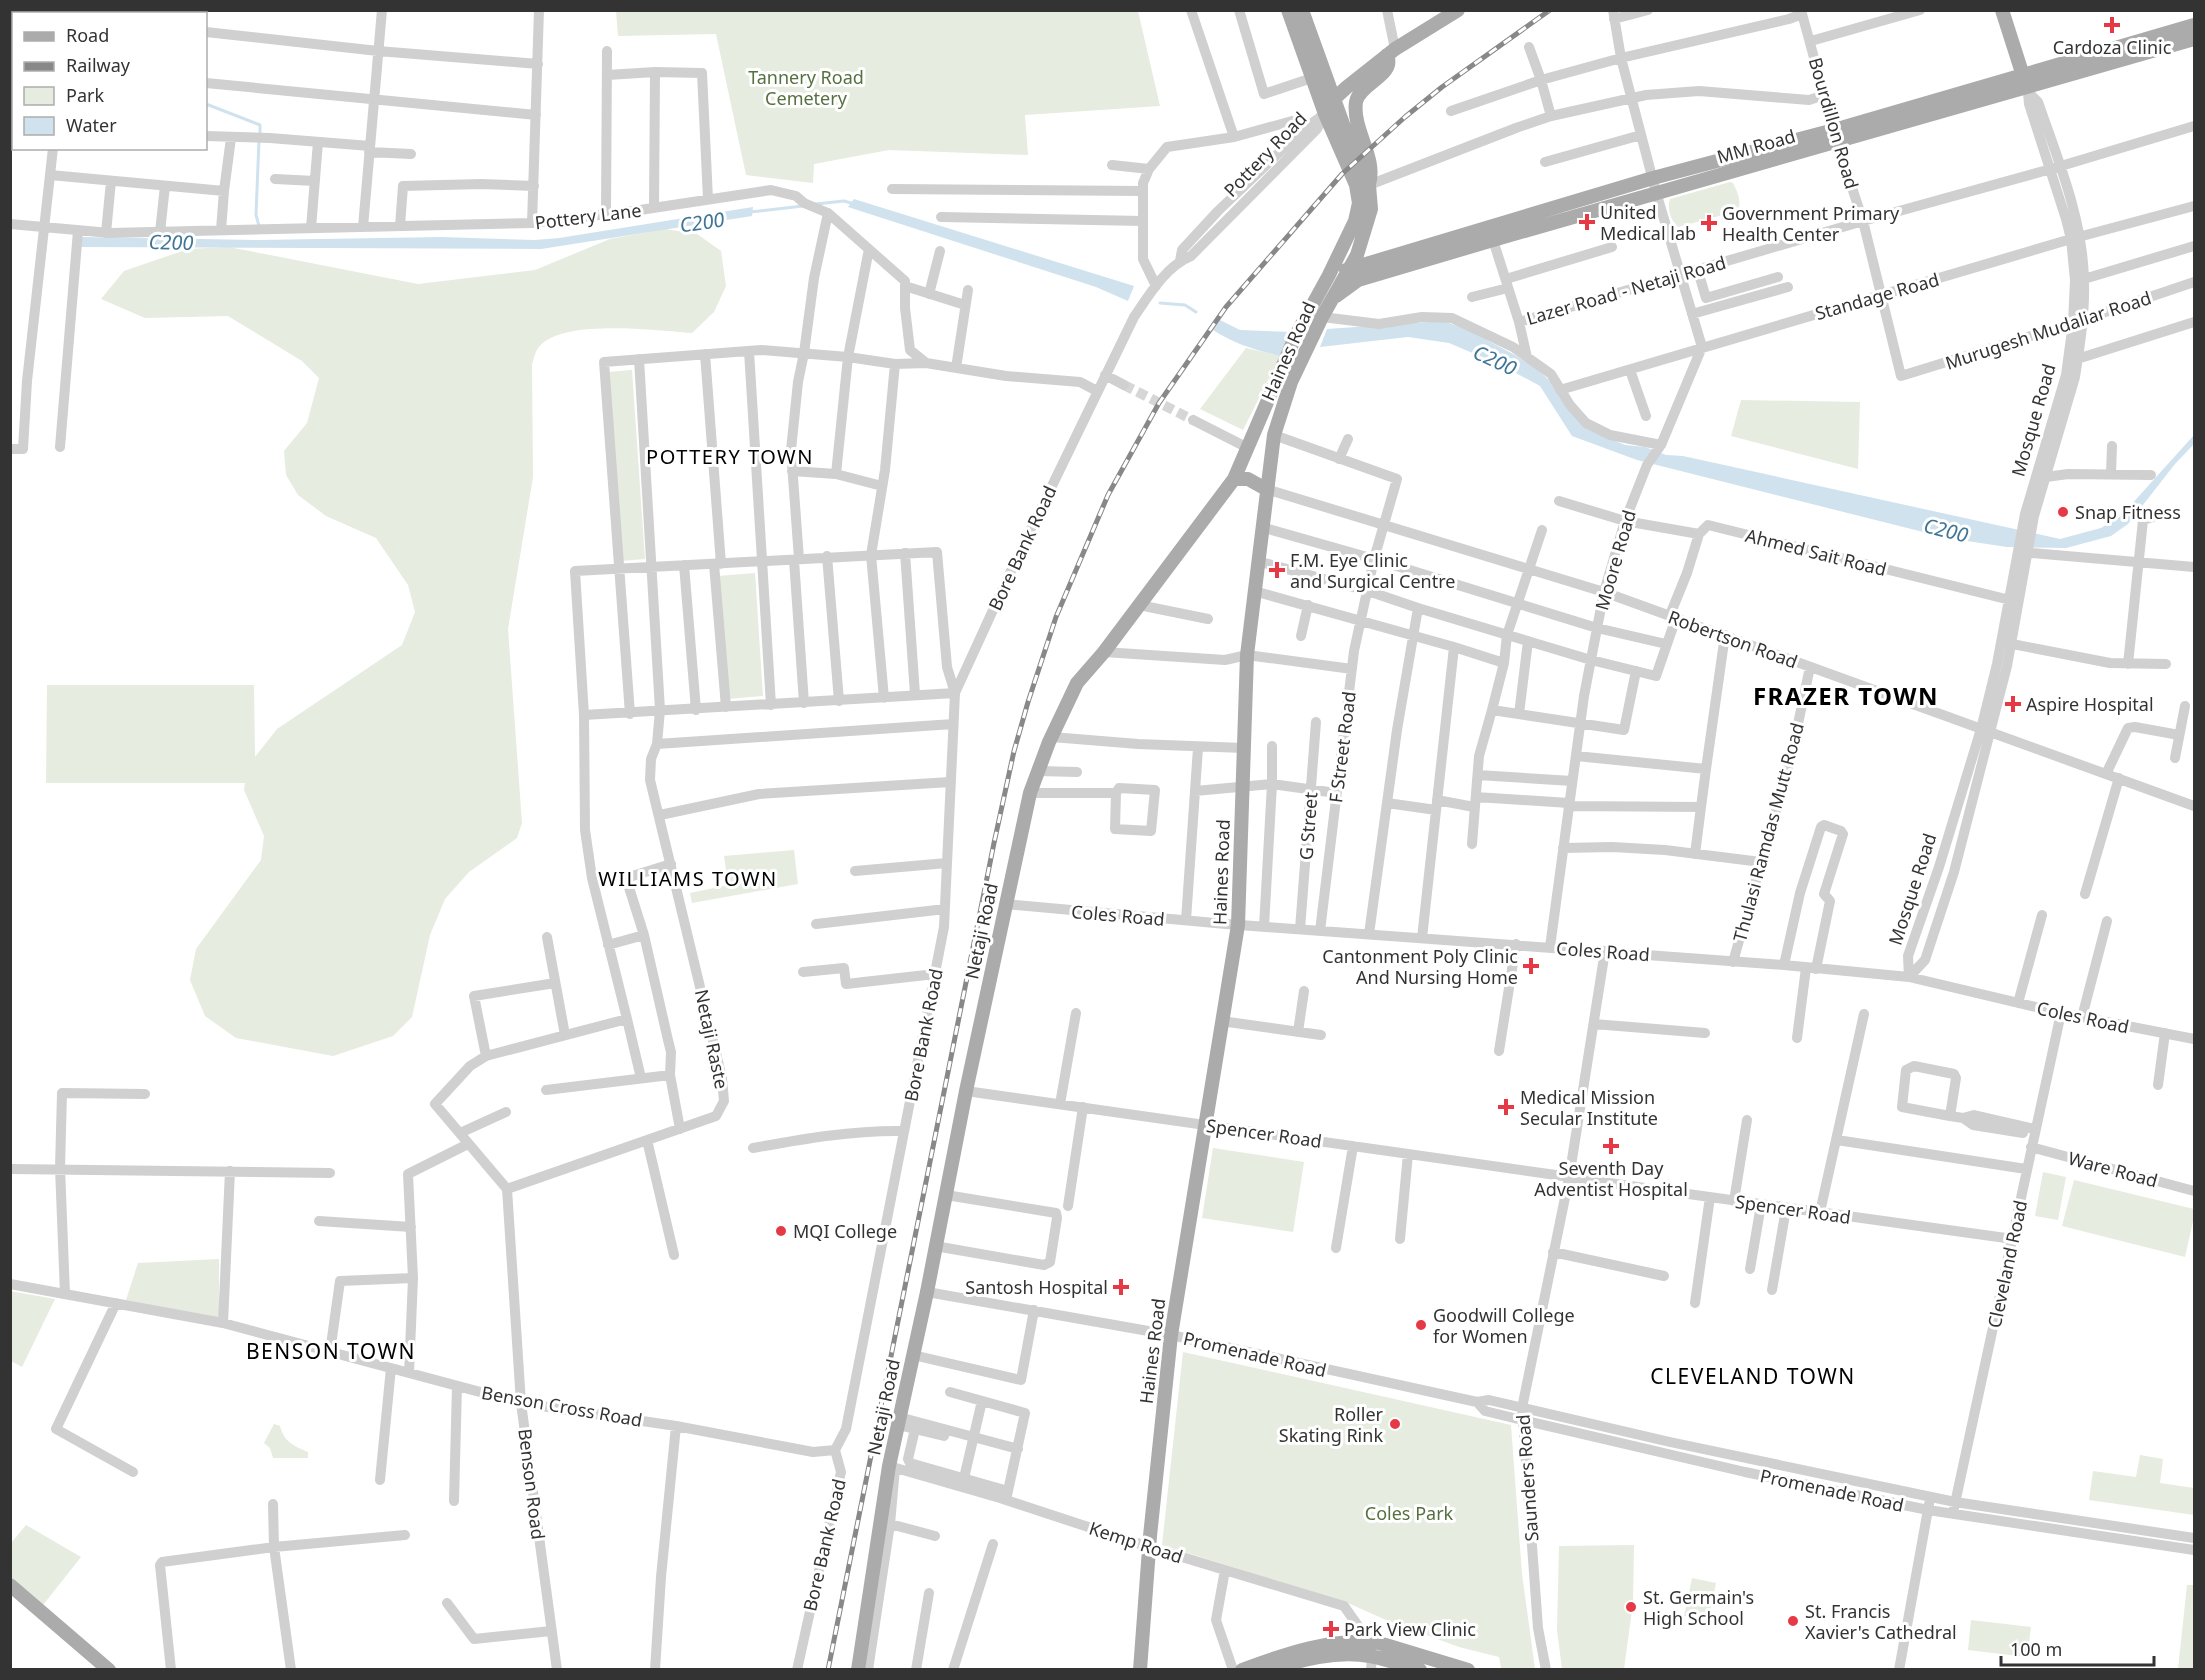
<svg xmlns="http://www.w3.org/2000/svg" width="2205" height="1680" font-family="'Noto Sans',sans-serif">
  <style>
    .green { fill: #e6ecdf }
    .water { fill: #cfe2ee }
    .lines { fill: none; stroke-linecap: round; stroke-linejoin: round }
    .stream { stroke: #cfe2ee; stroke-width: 3 }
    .minor-tunnel { stroke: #d6d6d6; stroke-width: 10; stroke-dasharray: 10 5; stroke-linecap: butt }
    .minor { stroke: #d0d0d0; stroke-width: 10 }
    .major { stroke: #ababab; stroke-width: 14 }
    .rail-casing { stroke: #888; stroke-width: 5 }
    .rail { stroke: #fff; stroke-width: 3; stroke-dasharray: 9; stroke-linecap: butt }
    .poi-dot { fill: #e63946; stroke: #fff; stroke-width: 2 }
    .labels { text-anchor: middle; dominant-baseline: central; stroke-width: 6; stroke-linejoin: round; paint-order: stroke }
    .poi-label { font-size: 18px; fill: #333; stroke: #fff; text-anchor: start }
    .park-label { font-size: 18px; fill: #56703f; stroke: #fff }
    .street-label { font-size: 18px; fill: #333; stroke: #fff }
    .water-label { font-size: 20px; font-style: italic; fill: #3f7597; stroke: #fff }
    .neighbourhood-label { font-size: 20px; letter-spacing: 1.5px; fill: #000; stroke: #fff }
    .quarter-label { font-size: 21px; letter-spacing: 1.5px; fill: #000; stroke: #fff }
    .district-label { font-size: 24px; font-weight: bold; letter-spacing: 1.5px; fill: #000; stroke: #fff }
  </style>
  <rect width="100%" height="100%" fill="#fff"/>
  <path class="green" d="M616 11H1138L1160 106 1025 115 1028 155 889 150 814 164 813 183 746 175 716 34 618 36Z
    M1730 182 1733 183C1737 191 1742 201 1738 211L1678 227C1670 220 1667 208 1670 199Z
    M665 229 697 234 721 251 726 286 714 312 692 333C657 331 563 318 539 347 535 351 534 359 532 364L533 477 508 629 522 823 517 838 469 872 445 899 430 935 412 1017 393 1036 333 1056 236 1038 205 1016 190 980 196 949 261 860 264 836 244 790 245 783H46L47 685H254L255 757 277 729 402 645 415 612 408 585 376 538 326 516 298 495 286 475 284 451 307 423 319 378 302 361 228 316 145 318 101 299 124 271 188 249 229 247 418 284 535 270 610 239Z
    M1246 348 1280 356 1243 430 1200 409Z
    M632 370 645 559 621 561 608 372Z
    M1741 400 1860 402 1858 469 1731 436Z
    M755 573 763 696 727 699 718 576Z
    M794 850 798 884 692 903 690 893 728 885 724 856Z
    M1213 1148 1304 1162 1293 1232 1202 1218Z
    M2043 1172 2066 1177 2058 1220 2035 1216Z
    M2074 1180 2194 1209V1217L2185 1257 2062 1226Z
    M219 1259V1319L126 1300 138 1263Z
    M10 1291 55 1299 22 1367 11 1361Z
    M1183 1352 1511 1425 1522 1574 1535 1669 1501 1668 1499 1657 1459 1647 1386 1620 1348 1603 1162 1545Z
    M274 1424 280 1426C284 1442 294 1446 308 1452V1458H273L270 1448 264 1443Z
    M2140 1455 2163 1459 2160 1483 2194 1488V1515L2089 1500 2093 1471 2136 1477Z
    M26 1525 81 1557 43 1605 11 1577V1543Z
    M1634 1545 1633 1603 1624 1669H1562L1557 1630 1559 1546Z
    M1692 1578 1716 1583 1708 1621 1684 1616Z
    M2187 1585H2194V1669H2178Z
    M1971 1620 2031 1627 2027 1657 1968 1650Z"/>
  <path class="water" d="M854 199 1134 286 1128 301 1096 287 848 207Z
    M753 207 752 216 541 249 81 247 82 237 259 240 442 237 535 240 559 238Z
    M1220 320 1240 330 1293 332 1280 356C1255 350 1235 344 1213 330Z
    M1443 321 1464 328 1515 355 1537 369 1552 383 1594 432 1625 445 1645 447 1666 455 1683 456 2060 539 2101 528 2121 516 2194 435V444L2175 464 2128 524 2111 536 2066 548 2007 547 1947 538 1637 460 1572 436 1540 386 1503 366 1449 343 1408 337 1320 347 1327 329Z"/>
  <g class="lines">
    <path class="stream" d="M206 104 260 125V134
      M816 204 844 201 854 204
      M750 212 803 206
      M259 226 256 215 259 140
      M1160 303 1185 305 1196 312"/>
    <path class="minor-tunnel" d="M1124 385 1193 420"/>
    <path class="minor" d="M1191 10 1234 137
      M1239 10 1264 94 1312 78
      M1387 10 1395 49
      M1801 10 1837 142 1863 221 1901 376 2073 323 2194 282
      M63 14V10
      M191 14V10
      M1614 19 1648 10
      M206 32 378 51 538 64
      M1811 41 1920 10
      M1529 47 1541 80 1551 116
      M607 75 655 72 702 73 708 199
      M206 83 536 115
      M1451 111 1541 80 1621 58 1789 19 1802 14
      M206 136 270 138 370 146
      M369 152 411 154
      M1545 162 1641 135
      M1112 165 1149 169
      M50 175 224 191
      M275 179 315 181
      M1369 185 1516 128 1551 116 1646 95 1699 91 1809 100 1825 95
      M892 189 1143 191
      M654 208 655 72
      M606 214 607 51
      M941 217 1143 221
      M532 223 539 10
      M10 224 110 233 532 223 640 210 771 190 796 196 804 203 828 213 905 281V308L910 350 926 363 1006 376 1080 382 1097 391
      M400 226 403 186 481 184 534 186
      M363 227 382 10
      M311 228 318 142
      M221 230 224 191 231 138
      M160 232 165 186
      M106 233 111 181
      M1493 240 1519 322 1863 221 2051 169 2194 126
      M1180 261 1182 250 1218 211 1304 129 1323 115
      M1698 271 1706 298 1778 277
      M1506 279 1612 247
      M2084 279 2194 246
      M905 286 965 305
      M1156 286 1143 259V183L1149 169 1167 147 1234 137 1292 121 1304 129
      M929 294 940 251
      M1472 297 1508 288
      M1692 314 1788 287
      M1322 317 1379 324 1422 317 1452 318 1513 347 1551 374 1570 405 1586 423 1610 435 1661 445
      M1519 322 1527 357
      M749 351 771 705
      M705 354 721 564
      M2074 360 2194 322
      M956 368 968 290
      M1630 370 1646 416
      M1105 375 1124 385
      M1560 390 2071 239 2194 206
      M1193 420 1248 448
      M1274 435 1397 479 1374 559 1354 651 1320 931
      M60 447 78 231
      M10 449H23L27 381 53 148
      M1339 459 1348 439
      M792 471 836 474 882 486
      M836 474 848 357 869 249
      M2111 474 2112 446
      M2046 477 2068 474 2151 475
      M1266 489 1604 592 2194 806
      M1559 501 1625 521 1699 534 1708 525 2010 600
      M1261 527 1374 559 1597 628 1666 644
      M2021 552 2194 567
      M905 553 915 694
      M827 556 839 701
      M799 559 791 450 798 382 804 353 814 278 828 213
      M794 560 804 703
      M1257 561 1368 591 1418 608 1397 730 1369 934
      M714 564 726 707
      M684 565 696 710
      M1254 591 1454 647
      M1139 605 1208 619
      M1418 608 1591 660 1656 676 1676 618
      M1670 615 1687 573 1699 534
      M1301 636 1308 605
      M2007 643 2110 663 2166 664
      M1104 652 1225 660 1247 655 1352 669
      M1504 663 1492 710 1624 730 1636 671
      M2128 664 2143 520 2153 517
      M884 698 871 555 885 470 895 364
      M630 714 604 362 761 350 848 357 895 364 926 363
      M1519 714 1528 641
      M1052 737 1138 744 1244 748
      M657 744 953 724
      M1576 756 1706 769 1725 635
      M2175 758 2185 706
      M1038 771 1077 772
      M2106 774 2128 728 2135 727 2179 735
      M1478 775 1572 781
      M1119 788 1155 790 1151 831 1115 829 1116 793Z
      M1195 791 1272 784 1336 793
      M1030 793H1116
      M1476 797 1569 803
      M1437 800 1474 807
      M1387 803 1436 810
      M1569 806 1701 807 1706 769
      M660 815 759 794 950 782
      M1472 844 1479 756 1492 710
      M1563 848 1612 847 1665 850 1761 862
      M1695 854 1701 807
      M671 864 626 878 644 935 668 1040 671 1052 670 1075 680 1129
      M855 871 947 863
      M2085 894 2119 778
      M1005 904 1226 924 1784 965 1909 977 2061 1013 2194 1039
      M1186 920 1198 748
      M816 924 945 909
      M1264 927 1272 784V746
      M1300 929 1316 722
      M547 937 565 1035
      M1422 938 1454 647 1504 663 1507 635 1542 530
      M608 945 644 935
      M1550 947 1584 696 1604 592 1625 521 1647 465 1661 445 1702 347 1656 192 1621 58 1613 10
      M1733 962 1791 757 1810 667
      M1784 965 1800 893 1821 827 1824 825 1841 831 1843 834 1824 894 1830 901 1816 969
      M803 972 844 968 846 984 935 974
      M1909 977 1925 960 1954 872 2007 666 2034 516 2075 377C2080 345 2085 313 2084 281 2083 219 2058 160 2038 102L2029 93
      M1909 977 1908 956 1939 867 1981 729 1997 664 2025 514 2066 375 2073 323 2075 280 2071 239 2066 219 2029 104 2028 92
      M2018 1003 2042 915
      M2082 1017 2107 921
      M627 1019 641 1078
      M1221 1021 1321 1035
      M1594 1024 1705 1033
      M1298 1032 1304 991
      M1797 1038 1806 968
      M1499 1051 1516 944
      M486 1056 474 996 555 983
      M2158 1085 2165 1033
      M546 1090 670 1075
      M966 1091 1563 1176
      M1060 1104 1076 1013
      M1950 1116 1902 1107 1906 1070 1914 1066 1954 1074 1956 1078 1950 1116 1963 1118 1974 1115 2035 1129
      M1963 1118 1973 1125 2023 1133
      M460 1133 506 1112
      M647 1140 674 1255
      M1837 1140 2026 1169
      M2031 1147 2194 1191
      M753 1148C803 1139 853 1130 904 1131
      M10 1169 330 1173
      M1570 1172 1605 951
      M1573 1178 2013 1239
      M507 1189 435 1104 470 1066 486 1056 627 1019 592 878 585 830 584 715 575 571 937 552 947 667 955 693 584 715
      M507 1189 716 1116 724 1101 722 1078 650 780 651 759 657 744 660 710 639 359
      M507 1189 521 1403 557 1670
      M1734 1201 1747 1120
      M1068 1206 1083 1107
      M1820 1212 1864 1014
      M319 1221 411 1227
      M1400 1239 1408 1154
      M935 1246 1044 1265 1050 1262 1057 1218 1056 1213 946 1195
      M1336 1248 1353 1146
      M1553 1252 1664 1276
      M1750 1269 1761 1205
      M10 1284 223 1323 521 1403 676 1426 813 1452 835 1450
      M1772 1290 1786 1209
      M927 1292 1171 1335 1477 1402 1489 1400 1670 1442 1955 1502 2194 1538
      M65 1294 60 1168 62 1093 145 1094
      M116 1303 56 1429 133 1472
      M1695 1303 1710 1197
      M223 1323 230 1171
      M330 1352 340 1281 413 1278
      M913 1355 1021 1380 1034 1310
      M409 1373 413 1278 408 1174 468 1144
      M950 1392 1025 1413 1006 1500
      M1477 1402 1485 1411 1522 1420 1745 1472 1928 1510 2194 1550
      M899 1417 1018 1449
      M898 1425 944 1436
      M915 1429 908 1459 910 1463 1008 1491
      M889 1466 1000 1498 1149 1547 1344 1606 1363 1633 1365 1641
      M964 1478 982 1401
      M380 1480 391 1368
      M454 1501 457 1386
      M273 1504 274 1547 291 1670
      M1954 1508 2061 1013
      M890 1524 935 1536
      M1225 1570 1216 1620 1233 1670
      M447 1603 474 1639 551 1631
      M171 1670 160 1565 162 1562 274 1547 405 1535
      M655 1670 661 1577 676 1426
      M797 1670 841 1472 835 1450 846 1429 944 927 955 693 1015 562 1134 317C1149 295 1166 266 1191 256L1317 129 1325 114
      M868 1670 890 1524 895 1468
      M916 1670 929 1593
      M953 1670 993 1544
      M1371 1670 1372 1656
      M1546 1670 1538 1628 1522 1408 1568 1183
      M1899 1670 1929 1504"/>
    <path class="major" d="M2002 10 2025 82
      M1330 105 1335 98 1347 87 1395 49 1458 10
      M1369 184C1377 157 1352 130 1356 102 1359 83 1396 76 1387 55
      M1346 270 1653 178 1834 130 2194 25
      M1336 296 1358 280 1493 240 2194 39
      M1234 479H1248L1266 489
      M10 1585 109 1670
      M858 1670 889 1466 927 1292 966 1091 1030 793 1049 742 1077 683 1104 652 1234 479 1296 335 1329 275 1355 221 1359 203 1356 185 1325 114 1288 10
      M1140 1670 1150 1536 1171 1335 1238 925 1247 655 1274 435 1291 382 1322 317 1357 255 1371 209 1369 185 1351 146 1302 10
      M1242 1670C1285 1654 1333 1637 1379 1643L1468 1670
      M1268 1670C1300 1660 1336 1650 1370 1656 1387 1659 1404 1665 1420 1670"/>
    <g class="rail-casing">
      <path id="rail" d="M828 1670 994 843 1014 751 1028 702 1056 617 1108 495 1159 403 1226 307 1342 174 1405 117 1442 87 1550 10"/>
    </g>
    <use href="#rail" class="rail"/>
  </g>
  <g class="poi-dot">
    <path d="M2109 16h6v6h6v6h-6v6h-6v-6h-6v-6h6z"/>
    <path d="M1584 213h6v6h6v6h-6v6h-6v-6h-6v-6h6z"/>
    <path d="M1706 214h6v6h6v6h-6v6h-6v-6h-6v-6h6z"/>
    <circle cx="2063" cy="512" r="6"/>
    <path d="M1274 561h6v6h6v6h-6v6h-6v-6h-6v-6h6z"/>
    <path d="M2010 695h6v6h6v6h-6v6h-6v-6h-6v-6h6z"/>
    <path d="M1528 957h6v6h6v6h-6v6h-6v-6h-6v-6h6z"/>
    <path d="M1503 1098h6v6h6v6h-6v6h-6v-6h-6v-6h6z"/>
    <path d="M1608 1137h6v6h6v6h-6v6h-6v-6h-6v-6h6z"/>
    <circle cx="781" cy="1231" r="6"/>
    <path d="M1118 1278h6v6h6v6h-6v6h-6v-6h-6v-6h6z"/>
    <circle cx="1421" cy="1325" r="6"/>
    <circle cx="1395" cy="1424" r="6"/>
    <circle cx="1631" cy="1607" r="6"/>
    <circle cx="1793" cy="1621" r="6"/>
    <path d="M1328 1620h6v6h6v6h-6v6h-6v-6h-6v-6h6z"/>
  </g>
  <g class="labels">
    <g class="poi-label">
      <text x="2112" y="47" text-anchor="middle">Cardoza Clinic</text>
      <text x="1600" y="212">United<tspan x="1600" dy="21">Medical lab</tspan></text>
      <text x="1722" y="213">Government Primary<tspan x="1722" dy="21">Health Center</tspan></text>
      <text x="2075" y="512">Snap Fitness</text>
      <text x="1290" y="560">F.M. Eye Clinic<tspan x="1290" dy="21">and Surgical Centre</tspan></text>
      <text x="2026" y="704">Aspire Hospital</text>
      <text x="1518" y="956" text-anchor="end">Cantonment Poly Clinic<tspan x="1518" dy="21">And Nursing Home</tspan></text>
      <text x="1520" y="1097">Medical Mission<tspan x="1520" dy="21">Secular Institute</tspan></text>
      <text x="1611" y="1168" text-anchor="middle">Seventh Day<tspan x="1611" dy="21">Adventist Hospital</tspan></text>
      <text x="793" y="1231">MQI College</text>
      <text x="1108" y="1287" text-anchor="end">Santosh Hospital</text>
      <text x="1433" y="1315">Goodwill College<tspan x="1433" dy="21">for Women</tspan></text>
      <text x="1383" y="1414" text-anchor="end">Roller<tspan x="1383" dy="21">Skating Rink</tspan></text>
      <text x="1643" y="1597">St. Germain's<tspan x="1643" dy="21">High School</tspan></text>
      <text x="1805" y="1611">St. Francis<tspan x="1805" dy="21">Xavier's Cathedral</tspan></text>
      <text x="1344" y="1629">Park View Clinic</text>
    </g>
    <g class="park-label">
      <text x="806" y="77">Tannery Road<tspan x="806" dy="21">Cemetery</tspan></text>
      <text x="1409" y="1513">Coles Park</text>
    </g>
    <g class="street-label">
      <text transform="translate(1834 123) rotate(74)">Bourdillon Road</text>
      <text transform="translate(1756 146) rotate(-16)">MM Road</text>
      <text transform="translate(1265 154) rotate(-46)">Pottery Road</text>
      <text transform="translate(588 216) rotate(-7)">Pottery Lane</text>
      <text transform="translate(1626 290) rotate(-16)">Lazer Road - Netaji Road</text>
      <text transform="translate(1877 296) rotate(-16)">Standage Road</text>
      <text transform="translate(2048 330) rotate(-18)">Murugesh Mudaliar Road</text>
      <text transform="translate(1288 351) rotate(-66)">Haines Road</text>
      <text transform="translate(2033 420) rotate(-74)">Mosque Road</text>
      <text transform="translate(1022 548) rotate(-65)">Bore Bank Road</text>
      <text transform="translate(1816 552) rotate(14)">Ahmed Sait Road</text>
      <text transform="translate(1615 560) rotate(-74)">Moore Road</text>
      <text transform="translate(1733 639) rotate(20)">Robertson Road</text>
      <text transform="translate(1342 747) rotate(-83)">F Street Road</text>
      <text transform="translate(1308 826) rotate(-86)">G Street</text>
      <text transform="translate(1768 832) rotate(-75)">Thulasi Ramdas Mutt Road</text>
      <text transform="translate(1221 872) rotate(-88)">Haines Road</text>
      <text transform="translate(1912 889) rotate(-72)">Mosque Road</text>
      <text transform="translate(1118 915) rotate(5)">Coles Road</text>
      <text transform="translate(981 931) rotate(-78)">Netaji Road</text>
      <text transform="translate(1603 951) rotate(4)">Coles Road</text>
      <text transform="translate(2083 1017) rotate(12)">Coles Road</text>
      <text transform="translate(923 1035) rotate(-79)">Bore Bank Road</text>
      <text transform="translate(712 1039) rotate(78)">Netaji Raste</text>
      <text transform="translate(1264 1133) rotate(8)">Spencer Road</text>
      <text transform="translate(2113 1169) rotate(15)">Ware Road</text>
      <text transform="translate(1793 1209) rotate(8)">Spencer Road</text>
      <text transform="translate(2007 1264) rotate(-78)">Cleveland Road</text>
      <text transform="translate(1152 1351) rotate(-83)">Haines Road</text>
      <text transform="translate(1255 1354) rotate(13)">Promenade Road</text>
      <text transform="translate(562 1406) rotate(10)">Benson Cross Road</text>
      <text transform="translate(883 1407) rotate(-78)">Netaji Road</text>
      <text transform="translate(1527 1478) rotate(-94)">Saunders Road</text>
      <text transform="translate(532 1484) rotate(83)">Benson Road</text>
      <text transform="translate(1832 1490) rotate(12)">Promenade Road</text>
      <text transform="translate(1136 1542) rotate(18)">Kemp Road</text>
      <text transform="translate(824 1545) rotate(-77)">Bore Bank Road</text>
    </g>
    <g class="water-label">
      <text transform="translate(702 222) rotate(-8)">C200</text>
      <text transform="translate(171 242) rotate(1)">C200</text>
      <text transform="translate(1495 360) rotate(25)">C200</text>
      <text transform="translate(1946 530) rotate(14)">C200</text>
    </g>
    <g class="neighbourhood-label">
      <text x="730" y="456">POTTERY TOWN</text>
      <text x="688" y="878">WILLIAMS TOWN</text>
    </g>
    <g class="quarter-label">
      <text x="331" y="1351">BENSON TOWN</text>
      <text x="1753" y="1376">CLEVELAND TOWN</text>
    </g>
    <g class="district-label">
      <text x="1846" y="695">FRAZER TOWN</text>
    </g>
  </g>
  <rect width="2205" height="1680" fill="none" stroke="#333333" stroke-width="24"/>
  <rect x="12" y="12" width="195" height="138" fill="#ffffff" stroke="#adadad" stroke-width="1.5"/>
  <rect x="24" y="32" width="30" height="9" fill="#ababab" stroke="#adadad" stroke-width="1.5"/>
  <text x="66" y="42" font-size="18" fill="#333333">Road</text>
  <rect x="24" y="62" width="30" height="9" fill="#888888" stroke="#adadad" stroke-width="1.5"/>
  <text x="66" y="72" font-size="18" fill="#333333">Railway</text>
  <rect x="24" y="87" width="30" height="18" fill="#e6ecdf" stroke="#adadad" stroke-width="1.5"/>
  <text x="66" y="102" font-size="18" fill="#333333">Park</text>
  <rect x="24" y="117" width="30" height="18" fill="#cfe2ee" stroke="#adadad" stroke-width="1.5"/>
  <text x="66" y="132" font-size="18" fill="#333333">Water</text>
  <path d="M2001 1656v9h153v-9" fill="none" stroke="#333333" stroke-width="3"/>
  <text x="2010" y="1656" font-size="18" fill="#333333" stroke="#ffffff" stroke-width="4.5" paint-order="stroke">100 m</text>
</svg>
